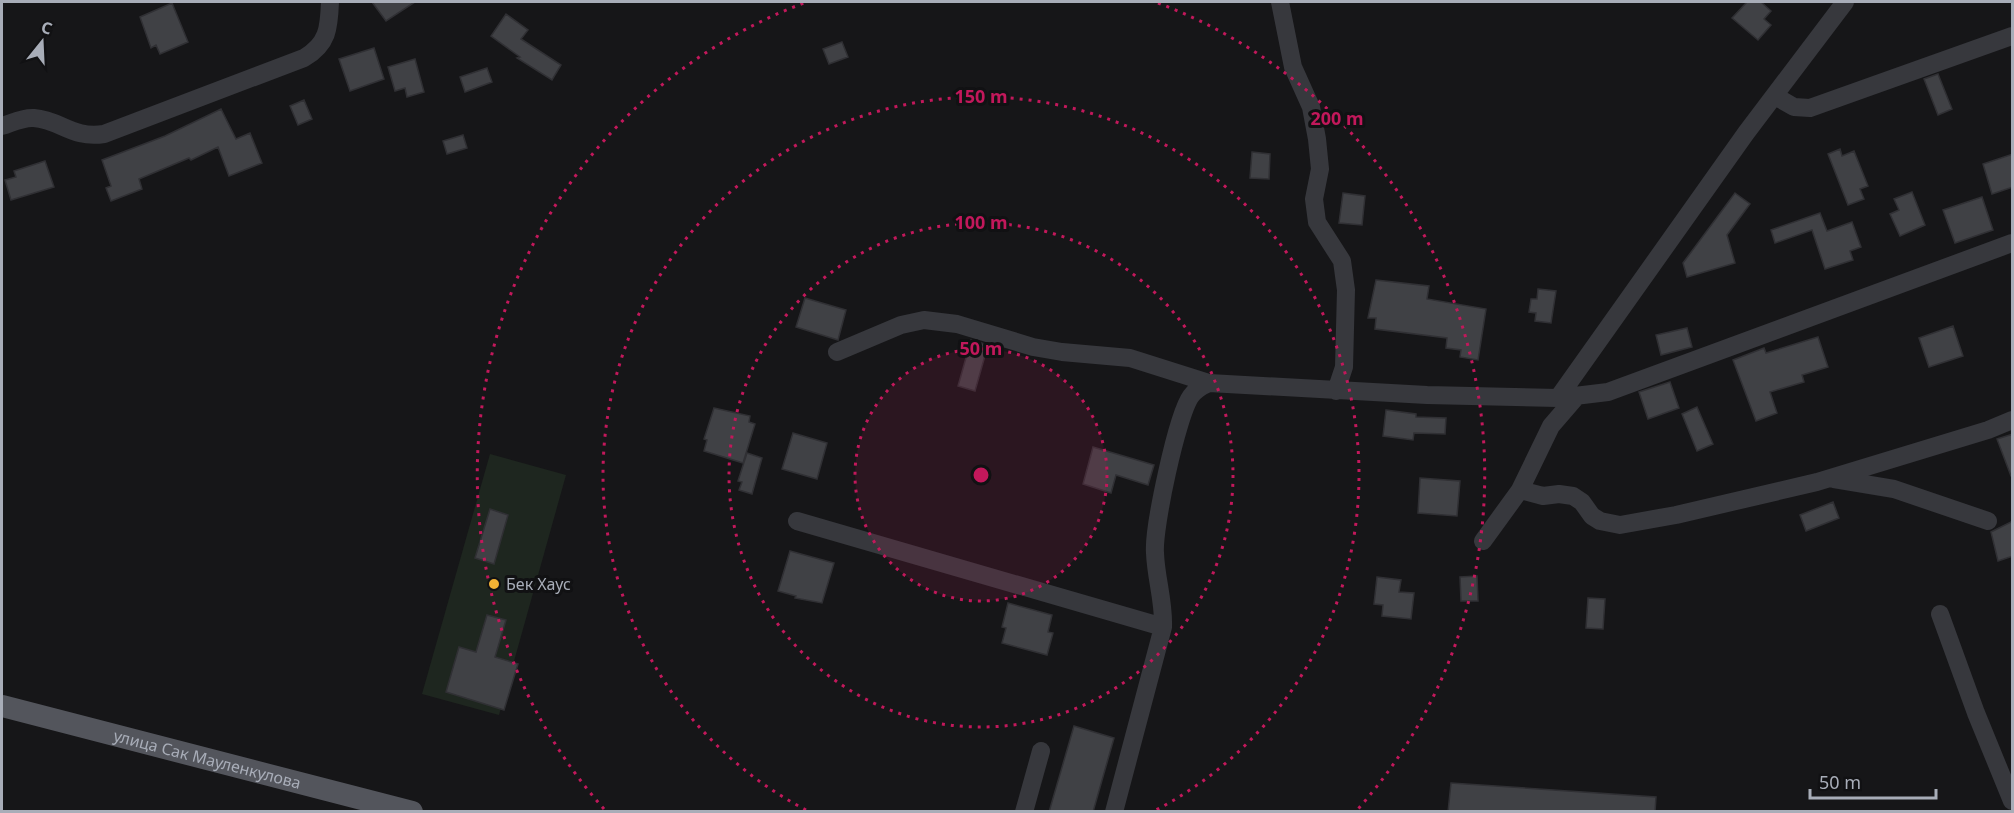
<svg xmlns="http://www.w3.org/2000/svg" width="2014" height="813" font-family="'Noto Sans',sans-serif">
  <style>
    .green { fill: #1e261f }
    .building { fill: #404145; stroke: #303034; stroke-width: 1.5 }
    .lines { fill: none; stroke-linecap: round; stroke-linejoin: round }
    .minor { stroke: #37383d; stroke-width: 18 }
    .major { stroke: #53555c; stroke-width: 22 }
    .ring { fill: none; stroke: #c2185b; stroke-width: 3; stroke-dasharray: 3 6 }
    .poi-dot { fill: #f2b134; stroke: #111113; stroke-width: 2 }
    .labels { text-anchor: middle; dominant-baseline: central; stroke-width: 6; stroke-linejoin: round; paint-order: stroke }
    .poi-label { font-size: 16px; fill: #a8adb8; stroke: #111113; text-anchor: start }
    .street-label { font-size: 16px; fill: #a8adb8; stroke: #111113 }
    .centre { fill: #c2185b; stroke: #111113; stroke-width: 3 }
    .ring-label { font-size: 18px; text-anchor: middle; font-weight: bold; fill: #c2185b; stroke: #111113; stroke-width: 6; stroke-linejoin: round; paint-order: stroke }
  </style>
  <rect width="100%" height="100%" fill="#161618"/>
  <path class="green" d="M490 454 566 475 499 715 422 694Z"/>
  <path class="building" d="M372 2H415L386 21Z
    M1747 2H1761L1771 11 1764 19 1771 25 1758 40 1732 18Z
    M172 3 188 42 160 54 156 45 151 48 140 17Z
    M506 14 528 30 521 39 561 65 552 80 517 58 520 57 491 36Z
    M842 42 848 57 829 64 823 49Z
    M374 48 384 79 350 91 339 59Z
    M415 59 424 92 407 97 405 88 395 91 388 67Z
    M487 68 492 82 465 92 460 77Z
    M1938 74 1952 109 1938 115 1924 79Z
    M304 100 312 119 298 125 290 106Z
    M221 109 236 139 250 133 262 163 229 176 218 147 191 160 189 158 139 179 142 189 111 201 106 188 111 186 102 160 165 136Z
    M463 135 467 148 447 154 443 141Z
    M1840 149 1842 156 1854 151 1868 186 1860 189 1864 199 1848 205 1828 154Z
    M1252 152 1270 154 1269 179 1250 178Z
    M2013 154V187L1992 194 1983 164Z
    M45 161 54 187 11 200 5 180 16 177 14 171Z
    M1912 192 1925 225 1900 236 1890 214 1899 210 1894 199Z
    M1343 193 1365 196 1362 225 1339 223Z
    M1735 193 1750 204 1727 235 1735 263 1687 277 1683 263Z
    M1982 197 1993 230 1955 243 1943 210Z
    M1820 213 1827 231 1852 222 1861 247 1850 251 1853 260 1825 269 1812 230 1775 243 1771 230Z
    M1376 280 1429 286 1427 299 1486 309 1478 360 1460 357 1461 350 1446 348 1447 338 1375 329 1376 318H1368Z
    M1538 289 1556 291 1551 323 1535 321 1536 313 1529 312 1531 299H1537Z
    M805 298 846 310 838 340 796 327Z
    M1953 326 1963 356 1929 367 1919 338Z
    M1687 328 1692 347 1661 355 1656 335Z
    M1818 337 1828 367 1802 375 1804 382 1770 392 1777 413 1756 421 1733 360 1764 348 1766 353Z
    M971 340 988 345 975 391 958 386Z
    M1670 382 1679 408 1648 419 1639 392Z
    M1697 407 1713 444 1697 451 1682 414Z
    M714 408 750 416 749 422 755 424 743 463 704 451 707 440 704 439Z
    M1386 410 1416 414V417L1446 418 1445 434 1414 433 1413 440 1383 436Z
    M793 433 827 443 817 479 782 469Z
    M2013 434V476H2011L1997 439Z
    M1093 447 1154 465 1148 485 1116 475 1111 493 1083 484Z
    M747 453 762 458 752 494 739 490 742 482 738 481Z
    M1420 478 1460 481 1457 516 1418 513Z
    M1833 502 1839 518 1806 531 1800 515Z
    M490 509 508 515 494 564 475 558Z
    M2013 521V556L1998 561 1991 532Z
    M790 551 834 563 822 603 795 598 796 596 778 591Z
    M1477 576 1478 601H1461L1460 577Z
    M1377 577 1401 580 1399 592 1414 593 1411 619 1382 616 1383 605 1374 604Z
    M1588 598 1605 599 1603 629 1586 628Z
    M1008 603 1052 615 1048 632 1053 633 1047 655 1002 643 1006 628 1002 627Z
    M487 615 506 620 495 657 518 664 504 710 446 692 459 647 476 652Z
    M1074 726 1114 738 1093 812H1049Z
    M1451 783 1656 797 1655 812H1448Z"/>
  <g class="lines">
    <path class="minor" d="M1280 2 1293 67 1311 107 1317 139 1320 169 1314 199 1317 222 1342 261 1346 290 1344 367 1336 391
      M1775 96 1794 107 1810 108 2012 36
      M2 126C12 123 23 117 34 118 61 120 72 139 104 134L304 58C328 44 329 28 330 2
      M837 352 901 325 924 320 957 324 1033 347 1062 352 1130 358 1209 383 1427 395 1558 398 1608 392 2012 243
      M1558 398 1746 133 1845 2
      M1834 479 1894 489 1988 521
      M1520 490 1543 496 1559 494 1573 496 1582 502 1592 516 1600 521 1620 525 1676 515 1817 482 1988 430 2012 420
      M797 521 1163 627
      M1483 541 1520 490 1551 426 1576 397
      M1940 614 1976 713 2012 801
      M1024 812 1041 751
      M1114 812 1163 627C1164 601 1156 579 1155 553 1153 529 1177 415 1191 396 1196 389 1202 386 1209 383"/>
    <path class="major" id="s1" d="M2 706 412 812"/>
  </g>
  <circle cx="981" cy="475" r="126" fill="#c2185b" fill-opacity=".12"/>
  <g class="ring">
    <circle cx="981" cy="475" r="126"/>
    <circle cx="981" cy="475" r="252"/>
    <path d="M806 810A378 378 0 1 1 1156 810"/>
    <path d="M604 809A504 504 0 0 1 804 3M1158 3A504 504 0 0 1 1358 809"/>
  </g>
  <circle class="poi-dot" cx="494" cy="584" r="6"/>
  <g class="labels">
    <g class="poi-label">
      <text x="506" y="584">Бек Хаус</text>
    </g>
    <g class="street-label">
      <text stroke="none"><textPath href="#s1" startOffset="212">улица Сак Мауленкулова</textPath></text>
    </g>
  </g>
  <circle cx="981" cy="475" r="9" class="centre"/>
  <g class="ring-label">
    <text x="981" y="103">150 m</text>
    <text x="1337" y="125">200 m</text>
    <text x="981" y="229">100 m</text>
    <text x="981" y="355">50 m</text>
  </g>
  <rect width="2014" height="813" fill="none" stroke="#a8adb8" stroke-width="6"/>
  <g transform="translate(42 42) rotate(18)" stroke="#111113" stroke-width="4.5" paint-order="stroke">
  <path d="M0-4.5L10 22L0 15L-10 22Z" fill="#a8adb8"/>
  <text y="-9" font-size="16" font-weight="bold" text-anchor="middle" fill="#a8adb8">С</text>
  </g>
  <path d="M1810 789v9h126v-9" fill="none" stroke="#a8adb8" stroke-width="3"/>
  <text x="1819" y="789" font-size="18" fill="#a8adb8" stroke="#111113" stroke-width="4.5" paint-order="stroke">50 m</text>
</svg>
